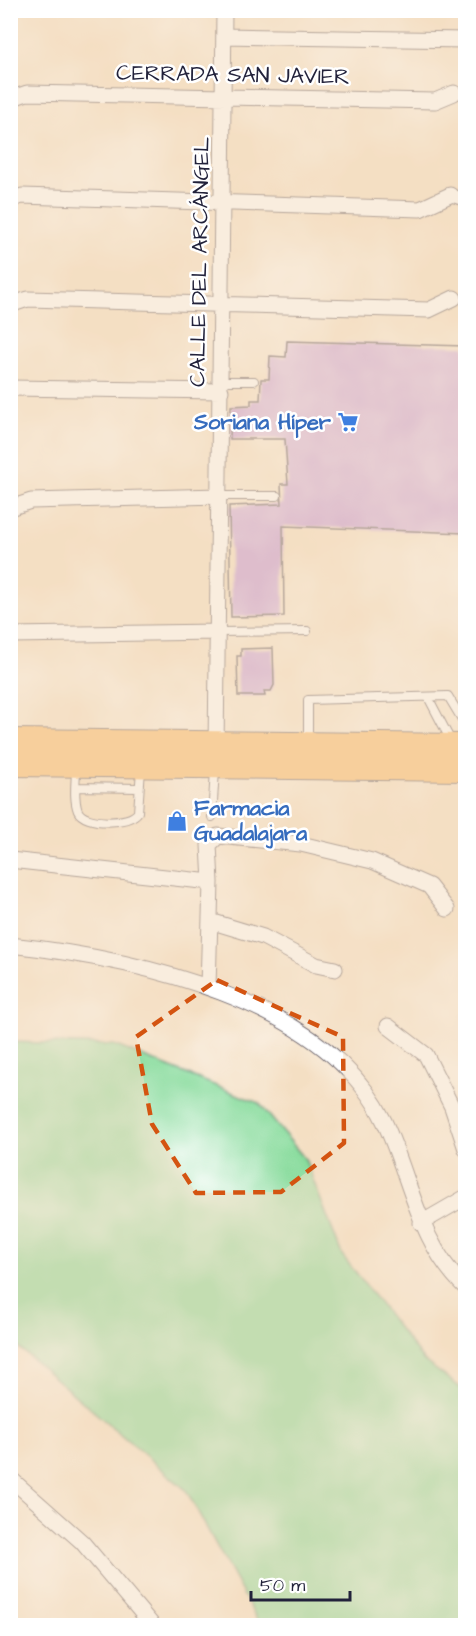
<svg xmlns="http://www.w3.org/2000/svg" width="476" height="1636" font-family="'Architects Daughter',sans-serif">
  <style>
    .green { fill: #88db9c; stroke: #557e6c; stroke-width: 1.5 }
    .building { fill: #c395d8 }
    .lines { fill: none; stroke-linecap: round; stroke-linejoin: round }
    .service-casing { stroke: #6c646b; stroke-width: 10 }
    .pedestrian-casing { stroke: #6c646b; stroke-width: 14 }
    .minor-casing { stroke: #6c646b; stroke-width: 17 }
    .primary-casing { stroke: #6c646b; stroke-width: 26 }
    .service { stroke: #fff; stroke-width: 8 }
    .pedestrian { stroke: #fff; stroke-width: 12 }
    .minor { stroke: #fff; stroke-width: 15 }
    .primary { stroke: #fbbd6e; stroke-width: 24 }
    .marked { fill: none; stroke: #d45411; stroke-width: 4.5; stroke-dasharray: 12 8; stroke-linejoin: round }
    .labels { text-anchor: middle; dominant-baseline: central; stroke-width: 5; stroke-linejoin: round; paint-order: stroke }
    .street-label { font-size: 22px; fill: #22223b; stroke: #fff }
    .shop-label { font-size: 22px; font-weight: bold; fill: #366cbe; stroke: #fff; text-anchor: end }
  </style>
  <rect width="100%" height="100%" fill="#fff"/>
  <filter id="ink" filterUnits="userSpaceOnUse"><feTurbulence type="fractalNoise" baseFrequency=".0167" numOctaves="2"/><feDisplacementMap in="SourceGraphic" scale="12" xChannelSelector="R" yChannelSelector="G"/><feConvolveMatrix kernelMatrix="1 2 1 2 8 2 1 2 1" color-interpolation-filters="sRGB"/></filter>
  <filter id="wash" filterUnits="userSpaceOnUse"><feTurbulence type="fractalNoise" baseFrequency=".008" numOctaves="4" result="noise"/><feDisplacementMap in="SourceGraphic" scale="24" xChannelSelector="R" yChannelSelector="G"/><feGaussianBlur stdDeviation="1.35" result="paint"/><feColorMatrix in="noise" values="0 0 0 0 0 0 0 0 0 0 0 0 0 0 0 0 0 1.4 0 .05"/><feComposite in="paint" operator="in"/></filter>
  <g filter="url(#wash)">
    <rect width="100%" height="100%" fill="#f4dfc3"/>
    <path class="green" d="M11 1042 114 1045 259 1103 305 1159 342 1255 424 1361 465 1391V1625H260L186 1490 11 1341Z"/>
    <g id="blocks">
      <path class="building" d="M287 341 465 346V533L283 526 284 616 231 617 229 506 282 504 281 484H288L285 439H230L231 406 251 405V400H260L261 379H269L270 356 286 357Z
        M273 648 274 685 271 691H264L265 696H238L237 656H241V649Z"/>
    </g>
  </g>
  <g filter="url(#ink)">
    <use href="#blocks" fill-opacity="0" stroke="#6c646b" stroke-width="1.5"/>
    <g class="lines">
      <g class="service-casing">
        <path id="service" d="M220 381H254
          M219 496H277
          M217 632 307 631
          M428 697 451 741
          M308 743V700L448 696 466 726
          M76 768C76 780 73 799 78 811 84 825 130 825 138 812L141 769
          M76 787 139 788
          M212 817 215 770"/>
      </g>
      <g class="pedestrian-casing">
        <path id="pedestrian" d="M450 195 466 200"/>
      </g>
      <g class="minor-casing">
        <path id="minor" d="M224 36 466 40
          M10 99 27 93 435 101 454 93
          M10 200 22 196 420 209 450 195
          M10 305 28 299 429 310 454 298
          M10 388 221 391
          M10 508 31 501 219 496
          M10 635 217 632
          M216 751 224 10
          M10 860 211 882
          M210 921 263 937 316 965 335 969
          M10 945C132 958 325 999 384 1121 411 1178 418 1243 466 1288
          M208 987 211 882 209 845 218 836 301 844 372 861 429 886 447 909
          M388 1026 426 1055 452 1107 466 1149
          M421 1223 466 1197
          M10 1478 82 1542 153 1626"/>
      </g>
      <g class="primary-casing">
        <path id="primary" d="M10 741 466 746
          M10 764 466 769"/>
      </g>
      <use href="#service" class="service"/>
      <use href="#pedestrian" class="pedestrian"/>
      <use href="#minor" class="minor"/>
      <use href="#primary" class="primary"/>
    </g>
  </g>
  <path d="M0 0H476V1636H0ZM217 980 343 1037 344 1143 281 1192 196 1193 152 1124 136 1037Z" fill="#f4dfc3" fill-opacity=".55" fill-rule="evenodd"/>
  <path class="marked" d="M217 980 343 1037 344 1143 281 1192 196 1193 152 1124 136 1037Z"/>
  <defs>
    <g id="supermarket-bare" transform="scale(1.62)"><path d="M-6-5.5h2.5l.6 2H6L4.5 2H-2.5L-4.4-4H-6ZM-1.5 3.2a1.3 1.3 0 1 0 .1 0ZM3 3.2a1.3 1.3 0 1 0 .1 0Z" fill="#3f7fe0" stroke="#fff" stroke-width="2.5" paint-order="stroke"/></g>
    <g id="shop-bare" transform="scale(1.62)"><path d="M-5-2.5h2.3a2.7 3.5 0 0 1 5.4 0H5L5.5 6h-11ZM-1.5-2.5h3a1.5 2.3 0 0 0-3 0Z" fill="#3f7fe0" stroke="#fff" stroke-width="2.5" paint-order="stroke"/></g>
  </defs>
  <g fill-rule="evenodd">
    <use href="#supermarket-bare" x="348" y="422"/>
    <use href="#shop-bare" x="177" y="821"/>
  </g>
  <g class="labels">
    <g class="street-label">
      <text transform="translate(233 75) rotate(1)">CERRADA SAN JAVIER</text>
      <text transform="translate(200 262) rotate(-89)">CALLE DEL ARCÁNGEL</text>
    </g>
    <g class="shop-label">
      <text x="331" y="422">Soriana Híper</text>
      <text x="194" y="808" text-anchor="start">Farmacia<tspan x="194" dy="25">Guadalajara</tspan></text>
    </g>
  </g>
  <rect width="476" height="1636" fill="none" stroke="#fff" stroke-width="36"/>
  <path d="M251 1591v9h99v-9" fill="none" stroke="#22223b" stroke-width="3"/>
  <text x="260" y="1591" font-size="18" fill="#22223b" stroke="#ffffff" stroke-width="4.5" paint-order="stroke">50 m</text>
</svg>
